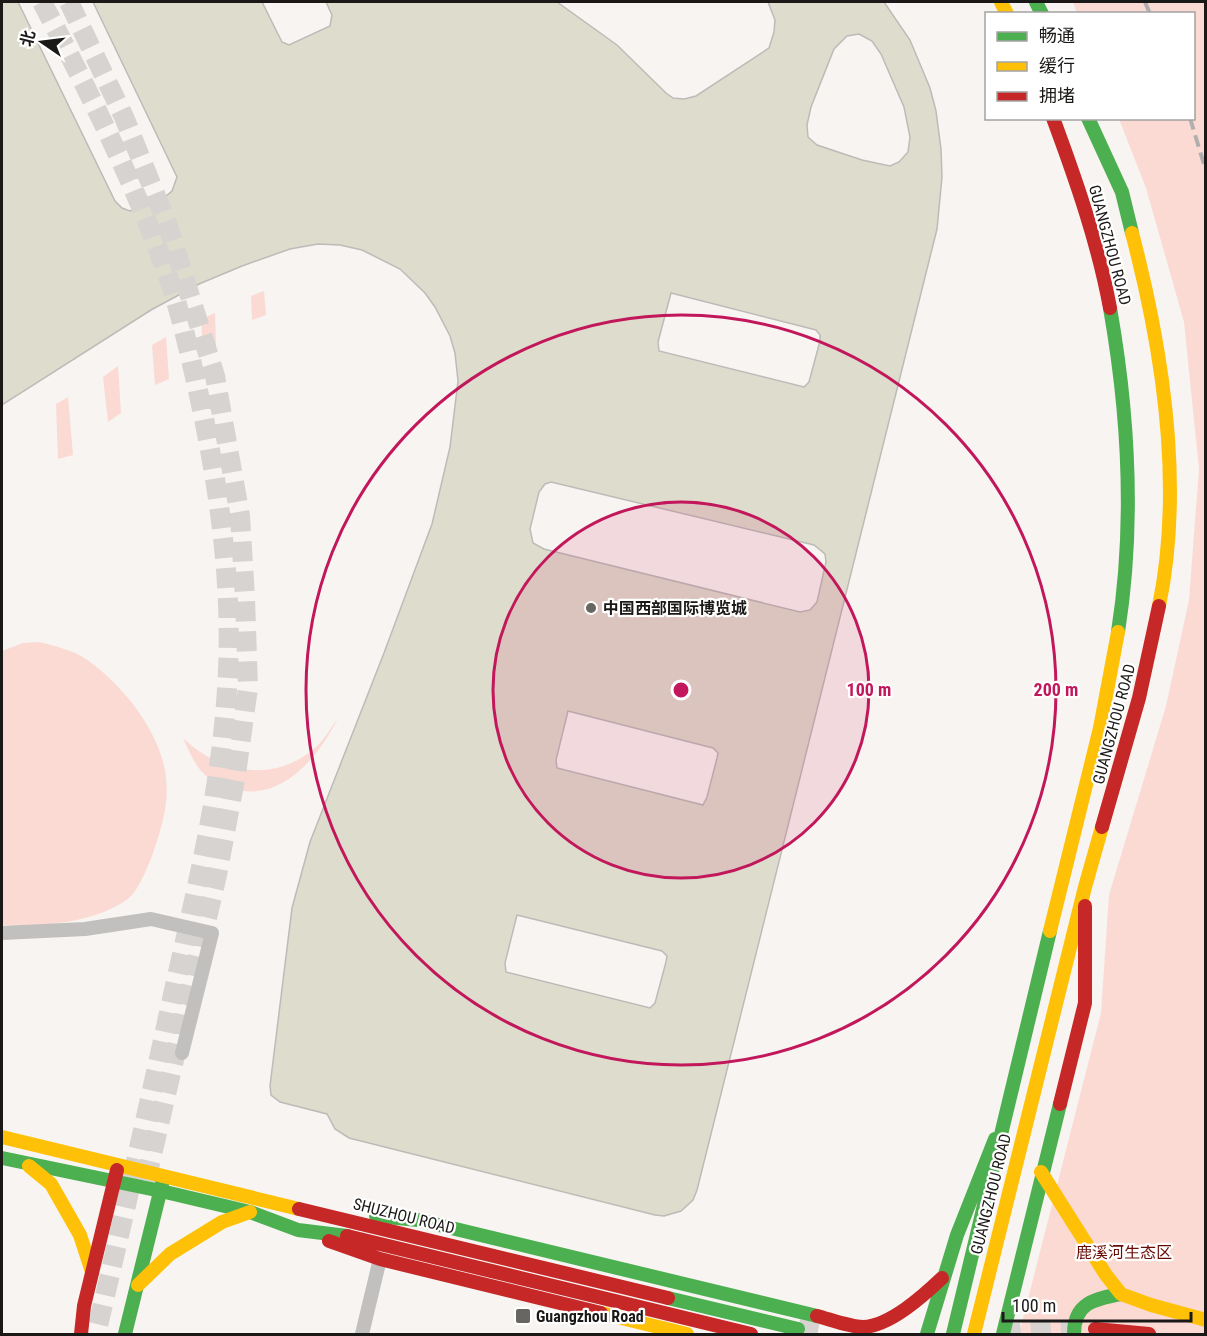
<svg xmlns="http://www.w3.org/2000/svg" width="1207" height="1336" font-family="'Roboto Condensed','Noto Sans SC',sans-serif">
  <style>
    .green { fill: #fbdad3 }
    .building { fill: #dedccc; stroke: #bdbbb8; stroke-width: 1.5; fill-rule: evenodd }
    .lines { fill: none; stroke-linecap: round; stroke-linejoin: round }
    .secondary-tunnel { stroke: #d6d3d0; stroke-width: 20; stroke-dasharray: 20 10; stroke-linecap: butt }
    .street { stroke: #c1c0bf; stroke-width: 14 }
    .fast { stroke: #4caf50; stroke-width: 14 }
    .slow { stroke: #ffc107; stroke-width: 14 }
    .jam { stroke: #c62828; stroke-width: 14 }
    .rail { stroke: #b1afae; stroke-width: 4; stroke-dasharray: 12 6; stroke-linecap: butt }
    .ring { fill: none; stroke: #c2185b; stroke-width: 3 }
    .poi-dot { fill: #686663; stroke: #fff; stroke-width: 2 }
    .labels { text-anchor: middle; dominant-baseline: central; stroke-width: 4.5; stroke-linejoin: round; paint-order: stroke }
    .street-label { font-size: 16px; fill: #1b1917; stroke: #fff }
    .poi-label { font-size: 16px; font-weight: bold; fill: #1b1917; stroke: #fff; text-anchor: start }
    .park-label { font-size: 16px; fill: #680b05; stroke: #fff }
    .centre { fill: #c2185b; stroke: #fff; stroke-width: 3 }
    .ring-label { font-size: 18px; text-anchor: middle; font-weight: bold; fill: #c2185b; stroke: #fff; stroke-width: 4.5; stroke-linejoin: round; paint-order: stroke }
  </style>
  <rect width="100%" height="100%" fill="#f7f4f1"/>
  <path class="green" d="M1073 2H1205V1334H1019L1101 1013 1109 895 1166 706 1189 600 1199 469 1184 322 1146 188 1119 119 1194 118V14L1077 13Z
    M264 291 266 315 252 320 251 296Z
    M215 313 216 346 203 350 201 319Z
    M166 337 169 379 155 385 152 345Z
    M118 366 121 413 108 422 103 377Z
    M68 397 73 455 58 459 56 404Z
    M39 642C55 646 72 650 86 659 122 684 162 733 166 778 169 802 162 827 154 850 150 862 139 890 129 898 98 922 40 928 2 925V651L23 643Z
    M338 718C319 756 284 800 237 790 224 787 214 783 204 774 194 764 189 751 183 738 221 775 279 784 319 744 326 737 332 726 338 718Z"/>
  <path class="building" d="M2 2H18L115 201 122 208 130 211 166 196 172 191 177 177 93 2H262L282 42 289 45 330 26 332 15 326 2H557L617 45 666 93 673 98 684 99 696 96 769 48 774 32 775 20 768 2H884L910 40 930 88 936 111 941 149 942 177 937 229 697 1190 693 1200 681 1211 664 1216 655 1215 349 1138 335 1129 327 1114 280 1102 271 1095 270 1086 292 908 310 842 384 653 432 524 450 447 458 381 455 353 450 336 435 307 425 293 400 269 362 250 340 245 318 244 290 249 242 266 199 284 151 310 2 405ZM859 34 872 41 881 54 904 107 910 137 908 152 899 162 890 166 862 160 817 145 808 137 807 125 811 107 834 49 847 36ZM671 293 816 330 820 335V341L809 382 804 387 659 351 658 342ZM551 482 814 545 825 554 826 562 817 602 810 610 800 612 544 549 533 543 530 529 539 492 545 484ZM568 711 713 748 718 753 717 758 707 797 703 805 557 768 556 760ZM517 915 662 951 667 956 666 962 655 1003 650 1008 506 972 505 963Z"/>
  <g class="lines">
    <path class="secondary-tunnel" d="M42 2C89 92 135 183 169 279 181 314 189 351 197 386 219 485 234 588 227 689 221 790 196 891 174 990 149 1105 123 1220 96 1334
      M69 2 124 117 168 226 215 376 240 516 245 598 248 688 236 774 217 875 144 1189
      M798 1329 822 1334
      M1001 1334 1040 1331 1089 1329"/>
    <path class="street" d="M2 933 85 929 151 919 212 933 182 1053
      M362 1334 380 1259"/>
    <path class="fast" d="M1036 2 1042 14
      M1088 118 1122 192 1132 233
      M1110 308C1129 416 1135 524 1118 632
      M2 1158 161 1191 250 1212 298 1230 347 1236
      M376 1216 418 1220 817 1316
      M668 1298 798 1329
      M125 1334 163 1180
      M927 1334 957 1235 995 1139
      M953 1334 1050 931
      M1003 1334 1060 1104
      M1074 1334C1074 1303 1094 1299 1121 1294"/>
    <path class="slow" d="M1001 2 1007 14
      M1132 233C1163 351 1184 486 1159 606
      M1050 931 1100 728 1118 632
      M2 1137 299 1209
      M29 1166 51 1184 80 1235 92 1272
      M1041 1172 1106 1275 1121 1294 1151 1305 1206 1320
      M138 1285 170 1254 222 1222 250 1212
      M601 1313 687 1334
      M974 1334 1085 887 1102 827"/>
    <path class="jam" d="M1053 118C1076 180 1098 243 1110 308
      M1102 827 1139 698 1159 606
      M1060 1104 1085 1003V906
      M299 1209 668 1298
      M347 1236 751 1334
      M329 1241 380 1259 601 1313
      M817 1316C829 1319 850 1327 863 1327 890 1326 923 1296 942 1278
      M1095 1329 1149 1334
      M81 1334 84 1306 117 1170"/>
    <path class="rail" d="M1145 2 1150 14
      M1190 118 1206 171"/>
  </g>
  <circle cx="681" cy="690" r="188" fill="#c2185b" fill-opacity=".12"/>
  <g class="ring">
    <circle cx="681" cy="690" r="188"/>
    <circle cx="681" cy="690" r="375"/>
  </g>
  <g class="poi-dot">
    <circle cx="591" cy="608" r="6"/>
    <rect x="515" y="1308" width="16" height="16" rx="3"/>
  </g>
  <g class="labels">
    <g class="street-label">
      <text transform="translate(1110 245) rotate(75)">GUANGZHOU ROAD</text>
      <text transform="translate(1114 724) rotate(-75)">GUANGZHOU ROAD</text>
      <text transform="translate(991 1194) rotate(-76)">GUANGZHOU ROAD</text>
      <text transform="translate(404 1216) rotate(14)">SHUZHOU ROAD</text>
    </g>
    <g class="poi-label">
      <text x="603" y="608">中国西部国际博览城</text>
      <text x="536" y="1316">Guangzhou Road</text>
    </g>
    <g class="park-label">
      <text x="1124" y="1252">鹿溪河生态区</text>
    </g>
  </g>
  <circle cx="681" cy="690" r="9" class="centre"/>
  <g class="ring-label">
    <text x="869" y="696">100 m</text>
    <text x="1056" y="696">200 m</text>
  </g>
  <rect width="1207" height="1336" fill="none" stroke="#1b1917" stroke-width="6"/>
  <rect x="985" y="12" width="210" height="108" fill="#ffffff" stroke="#a4a3a2" stroke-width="1.5"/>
  <rect x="997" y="32" width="30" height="9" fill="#4caf50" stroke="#a4a3a2" stroke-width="1.5"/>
  <text x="1039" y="42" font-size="18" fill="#1b1917">畅通</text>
  <rect x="997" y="62" width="30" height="9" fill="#ffc107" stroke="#a4a3a2" stroke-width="1.5"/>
  <text x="1039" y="72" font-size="18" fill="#1b1917">缓行</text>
  <rect x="997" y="92" width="30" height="9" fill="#c62828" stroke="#a4a3a2" stroke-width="1.5"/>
  <text x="1039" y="102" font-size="18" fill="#1b1917">拥堵</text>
  <g transform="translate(42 42) rotate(284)" stroke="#ffffff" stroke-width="4.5" paint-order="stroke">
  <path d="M0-4.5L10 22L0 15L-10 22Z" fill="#1b1917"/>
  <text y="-9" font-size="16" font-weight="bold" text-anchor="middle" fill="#1b1917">北</text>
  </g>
  <path d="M1003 1312v9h188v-9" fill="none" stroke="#1b1917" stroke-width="3"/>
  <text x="1012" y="1312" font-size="18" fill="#1b1917" stroke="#ffffff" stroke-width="4.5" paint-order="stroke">100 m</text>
</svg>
